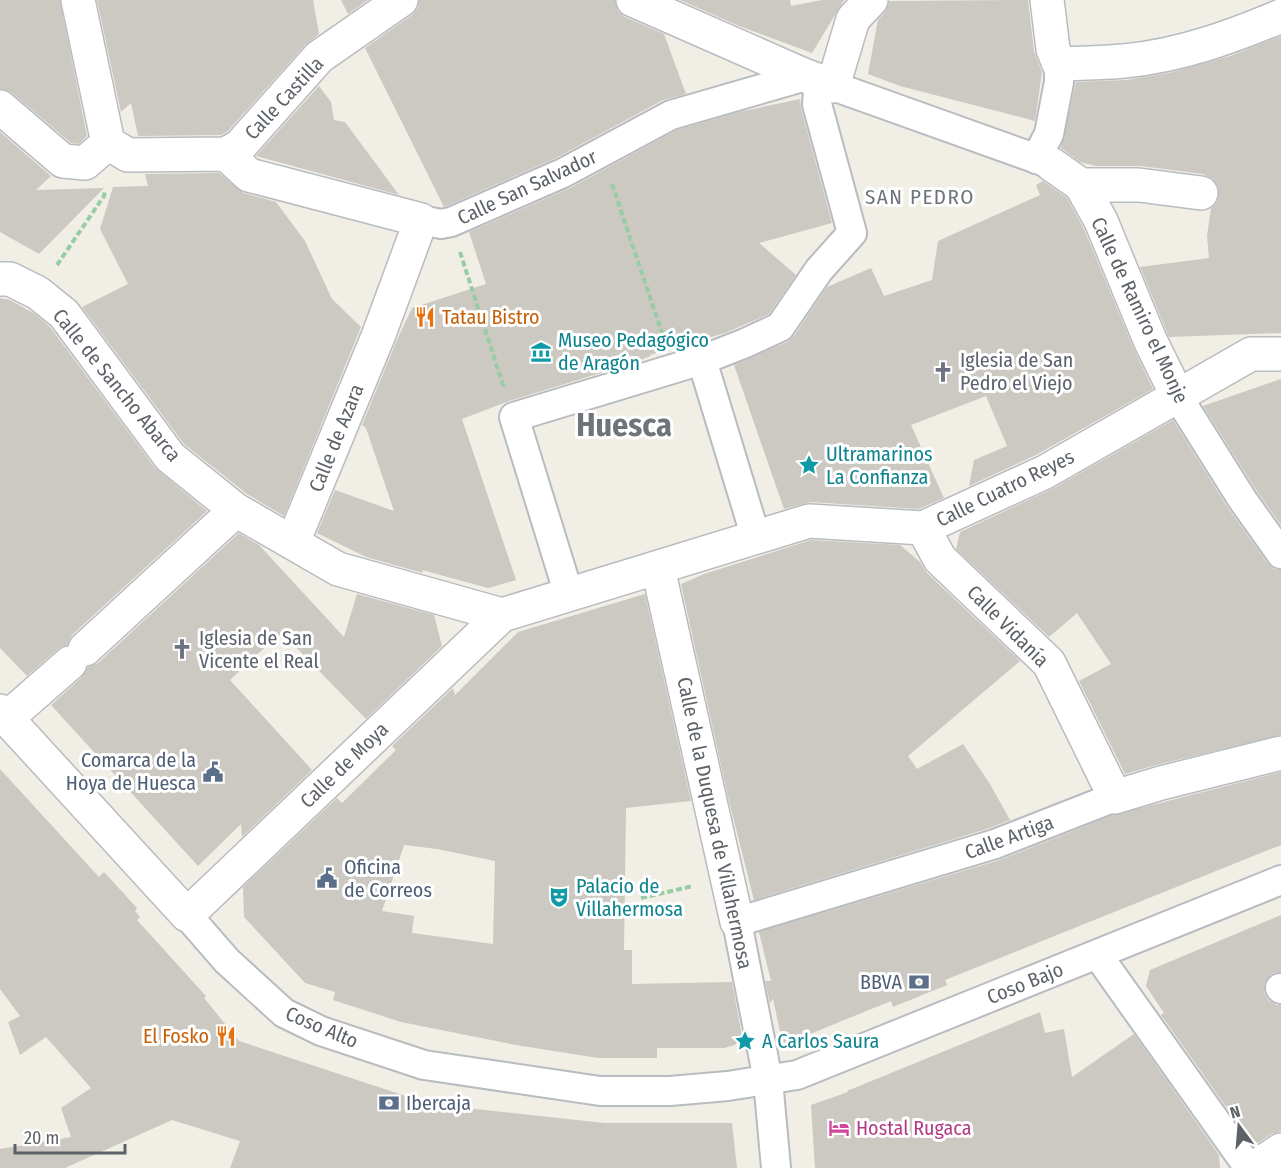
<svg xmlns="http://www.w3.org/2000/svg" width="1281" height="1168" font-family="'Fira Sans Condensed',sans-serif">
  <style>
    .building { fill: #ccc8c2; fill-rule: evenodd }
    .lines { fill: none; stroke-linecap: round; stroke-linejoin: round }
    .pedestrian-casing { stroke: #b8bcc0; stroke-width: 32 }
    .minor-casing { stroke: #b8bcc0; stroke-width: 36 }
    .path { stroke: #97cda4; stroke-width: 4; stroke-dasharray: 6 3; stroke-linecap: butt }
    .pedestrian { stroke: #fff; stroke-width: 28 }
    .minor { stroke: #fff; stroke-width: 33 }
    .labels { text-anchor: middle; dominant-baseline: central; stroke-width: 6; stroke-linejoin: round; paint-order: stroke }
    .street-label { font-size: 20px; fill: #5d6268; stroke: #fff }
    .food-label { font-size: 20px; fill: #c56008; stroke: #fff; text-anchor: start }
    .culture-label { font-size: 20px; fill: #0d838f; stroke: #fff; text-anchor: start }
    .worship-label { font-size: 20px; fill: #5b616d; stroke: #fff; text-anchor: start }
    .service-label { font-size: 20px; fill: #4e5e75; stroke: #fff; text-anchor: end }
    .hotel-label { font-size: 20px; fill: #b23c85; stroke: #fff; text-anchor: start }
    .neighbourhood-label { font-size: 21px; letter-spacing: 1.5px; fill: #6e747a; stroke: #fff }
    .town-label { font-size: 32px; font-weight: bold; fill: #6e747a; stroke: #fff }
  </style>
  <rect width="100%" height="100%" fill="#f1eee5"/>
  <path class="building" d="M0 0H60L87 136 79 144 71 143 12 93 0 89Z
    M97 0H313L319 34 305 45 228 131 221 135 138 136 131 103 121 112Z
    M341 0H368L348 14Z
    M419 0H615L618 11 625 17 664 34 686 94 663 100 556 158 444 207 365 48 412 15 418 8Z
    M680 0H790L791 6 822 0H844L812 53 739 26Z
    M1028 0 1034 51 1042 72 1035 121 900 86 868 74 878 20 885 12 889 1Z
    M1281 36V333L1169 337 1140 267 1209 258 1207 236 1211 208 1216 204 1219 196 1218 186 1213 179 1203 174 1141 166H1096L1080 162 1061 148 1076 82 1126 80 1169 73 1230 56Z
    M319 86 331 102 334 120 345 122 399 195 256 156Z
    M800 99 801 108 832 223 759 243 796 275 769 314 725 333 650 355 651 356 630 364 509 401 462 419 516 580 488 588 422 570 423 573 366 557 317 533 335 490 394 511 366 428 362 425 397 340 412 308 486 284 469 232 570 188 677 130 739 112Z
    M0 132 51 176 36 190 104 188 39 254 0 232Z
    M219 173 244 193 276 202 305 241 332 299 361 327 284 516 247 494 184 444 82 307 128 284 100 229 113 187 148 186 145 174Z
    M1043 181 1067 198 1084 229 1133 347 1153 389 1036 455 969 486 974 460 1007 446 986 396 911 425 944 498 919 509 810 502 784 509 734 365 787 342 794 336 827 287 871 268 884 296 932 280 938 241 1040 195 1036 185Z
    M0 298 10 300 35 314 50 327 155 468 207 511 72 635 67 645 58 649 27 676 0 648Z
    M1281 379V525L1256 490 1203 406Z
    M1173 420 1228 508 1268 564 1274 569 1281 570V735L1156 765 1125 774 1079 681 1111 664 1077 613 1049 637 956 549 960 532 1054 488Z
    M239 533 259 545 344 637 357 594 434 615 442 646 366 719 282 633 254 657 230 680 312 770 242 837 241 824 198 866 51 705 82 677 88 667 98 663Z
    M811 540 900 545 920 562 927 573 1020 661 908 756 917 769 963 744 990 784 1010 820 990 828 754 900 728 797 681 584 704 574Z
    M645 594 691 801 626 808 624 950H632V984L732 982 742 1036 735 1045 724 1048H657V1058H598L516 1045 401 1022 333 1000 335 992 305 983 244 917 243 887 337 798 342 803 396 750 392 746 453 688 455 695 518 632ZM404 845 437 849 495 861 493 944 412 933 414 916 382 911Z
    M0 769 99 877 104 872 137 908 135 911 140 917 137 920 206 996 204 998 239 1041 430 1104 604 1123H732L737 1168H230L240 1141 172 1120 65 1168H0V1149L71 1137 61 1108 91 1088 46 1037 20 1055 8 1022 20 1016 0 989Z
    M1281 772V845L945 980 947 985 893 1007 891 1001 783 1045 773 999 770 1003 765 981H771L759 932 1000 860 1113 815Z
    M1281 915V972H1275L1269 976 1264 984V993L1268 1000 1276 1005H1281V1131L1271 1134 1258 1143 1249 1139 1161 1015 1164 1013 1146 986 1150 970Z
    M1040 1012 1045 1033 1064 1029 1072 1077 1134 1034 1219 1155 1220 1168H815L811 1105 848 1092 847 1091Z"/>
  <g class="lines">
    <g class="pedestrian-casing">
      <path id="pedestrian" d="M833 86 1051 164
        M1036 159 1049 134 1059 82V64
        M421 220 441 224 451 222 563 173 671 115 806 76
        M702 360 743 344 780 327 819 270 852 233 817 104 819 81
        M1178 397 1242 499 1281 554
        M569 595 514 417 702 360 756 538
        M187 915 227 961 284 1013 321 1031 424 1065 600 1091H670L728 1086 797 1075 1281 880
        M1097 954 1249 1168
        M1280 988 1281 989
        M776 1168 768 1080 737 922 995 844 1115 797"/>
    </g>
    <g class="minor-casing">
      <path id="minor" d="M78 0 108 143
        M633 0 806 76 833 86 853 19 871 0
        M1047 0 1053 49 1059 64C1080 63 1103 63 1124 61 1179 56 1231 37 1281 16
        M0 107 63 161 85 163 108 143
        M108 143 128 155 226 154 249 175 421 220 379 334 293 542
        M226 154 240 146 319 57 401 0
        M1051 164 1081 185 1101 221 1150 340 1178 397
        M1081 185H1139L1201 193
        M0 279H10L38 293 64 314 170 457 236 510 338 569 502 615 809 521 923 528 1045 472 1251 354H1281
        M923 528 940 559 1049 663 1115 797 1161 783 1281 753
        M658 568 737 922
        M85 649 236 510
        M0 711 187 915 502 615
        M7 718 70 663
        M1254 1168 1281 1150"/>
    </g>
    <path class="path" d="M612 184 664 339
      M460 252 504 388
      M57 265 104 196 105 192
      M641 898 693 886"/>
    <use href="#pedestrian" class="pedestrian"/>
    <use href="#minor" class="minor"/>
  </g>
  <defs>
    <g id="restaurant-bare" transform="scale(1.62)"><path d="M-5-6h1v4h1v-4h1v4h1v-4h1v5L-1.5 .5V6h-2V.5L-5-1ZM5-6V6H3V1.5H1.5Q1.5-4 5-6Z" fill="#e8710a" stroke="#fff" stroke-width="2.5" paint-order="stroke"/></g>
    <g id="museum-bare" transform="scale(1.62)"><path d="M0-6L6-3V-2H-6V-3ZM-5-1h2V3h-2ZM-1-1h2V3h-2ZM3-1h2V3H3ZM-6 4H6V6H-6Z" fill="#0f9aa8" stroke="#fff" stroke-width="2.5" paint-order="stroke"/></g>
    <g id="church-bare" transform="scale(1.62)"><path d="M-1.2-6h2.4v3.5h3.3v2.4h-3.3V6h-2.4V-.1h-3.3v-2.4h3.3Z" fill="#6b7280" stroke="#fff" stroke-width="2.5" paint-order="stroke"/></g>
    <g id="sight-bare" transform="scale(1.62)"><path d="M0-6L1.8-2.2L6-1.7L2.9 1.2L3.7 5.4L0 3.3L-3.7 5.4L-2.9 1.2L-6-1.7L-1.8-2.2Z" fill="#0f9aa8" stroke="#fff" stroke-width="2.5" paint-order="stroke"/></g>
    <g id="civic-bare" transform="scale(1.62)"><path d="M-.6-6.5H3V-4.5H.6V-3L4-1V1h2V6H-6V1h2V-1L-.6-3ZM-1.2 2.5V6h2.4V2.5Z" fill="#5c6f8a" stroke="#fff" stroke-width="2.5" paint-order="stroke"/></g>
    <g id="theatre-bare" transform="scale(1.62)"><path d="M-5-5.5Q0-4 5-5.5V0Q5 5 0 6Q-5 5-5 0ZM-3.3-2.5H-1v1.5H-3.3ZM1-2.5H3.3v1.5H1ZM-2.8 1Q0 5.5 2.8 1Z" fill="#0f9aa8" stroke="#fff" stroke-width="2.5" paint-order="stroke"/></g>
    <g id="bank-bare" transform="scale(1.62)"><path d="M-6-4H6V4H-6ZM0-2.3a2.3 2.3 0 1 0 0 4.6a2.3 2.3 0 1 0 0-4.6Z" fill="#5c6f8a" stroke="#fff" stroke-width="2.5" paint-order="stroke"/></g>
    <g id="hotel-bare" transform="scale(1.62)"><path d="M-6-4.5h1.5V1H6V5H4.5V3h-9V5H-6ZM-4 0a1.8 1.8 0 1 1 3.6 0ZM.5 0V-2.5h3Q6-2.5 6 0Z" fill="#d1479c" stroke="#fff" stroke-width="2.5" paint-order="stroke"/></g>
  </defs>
  <g fill-rule="evenodd">
    <use href="#restaurant-bare" x="425" y="317"/>
    <use href="#museum-bare" x="541" y="352"/>
    <use href="#church-bare" x="943" y="372"/>
    <use href="#sight-bare" x="809" y="465"/>
    <use href="#church-bare" x="182" y="649"/>
    <use href="#civic-bare" x="213" y="772"/>
    <use href="#civic-bare" x="327" y="878"/>
    <use href="#theatre-bare" x="559" y="897"/>
    <use href="#bank-bare" x="919" y="982"/>
    <use href="#restaurant-bare" x="226" y="1036"/>
    <use href="#sight-bare" x="745" y="1041"/>
    <use href="#bank-bare" x="389" y="1103"/>
    <use href="#hotel-bare" x="839" y="1128"/>
  </g>
  <g class="labels">
    <g class="street-label">
      <text transform="translate(284 98) rotate(-47)">Calle Castilla</text>
      <text transform="translate(527 187) rotate(-25)">Calle San Salvador</text>
      <text transform="translate(1140 310) rotate(65)">Calle de Ramiro el Monje</text>
      <text transform="translate(117 385) rotate(51)">Calle de Sancho Abarca</text>
      <text transform="translate(336 438) rotate(-68)">Calle de Azara</text>
      <text transform="translate(1005 488) rotate(-26)">Calle Cuatro Reyes</text>
      <text transform="translate(1008 626) rotate(45)">Calle Vidanía</text>
      <text transform="translate(344 765) rotate(-44)">Calle de Moya</text>
      <text transform="translate(715 823) rotate(78)">Calle de la Duquesa de Villahermosa</text>
      <text transform="translate(1009 837) rotate(-20)">Calle Artiga</text>
      <text transform="translate(1025 983) rotate(-22)">Coso Bajo</text>
      <text transform="translate(322 1027) rotate(23)">Coso Alto</text>
    </g>
    <g class="food-label">
      <text x="442" y="317">Tatau Bistro</text>
      <text x="209" y="1036" text-anchor="end">El Fosko</text>
    </g>
    <g class="culture-label">
      <text x="558" y="340">Museo Pedagógico<tspan x="558" dy="23">de Aragón</tspan></text>
      <text x="826" y="454">Ultramarinos<tspan x="826" dy="23">La Confianza</tspan></text>
      <text x="576" y="886">Palacio de<tspan x="576" dy="23">Villahermosa</tspan></text>
      <text x="762" y="1041">A Carlos Saura</text>
    </g>
    <g class="worship-label">
      <text x="960" y="360">Iglesia de San<tspan x="960" dy="23">Pedro el Viejo</tspan></text>
      <text x="199" y="638">Iglesia de San<tspan x="199" dy="23">Vicente el Real</tspan></text>
    </g>
    <g class="service-label">
      <text x="196" y="760">Comarca de la<tspan x="196" dy="23">Hoya de Huesca</tspan></text>
      <text x="344" y="867" text-anchor="start">Oficina<tspan x="344" dy="23">de Correos</tspan></text>
      <text x="902" y="982">BBVA</text>
      <text x="406" y="1103" text-anchor="start">Ibercaja</text>
    </g>
    <g class="hotel-label">
      <text x="856" y="1128">Hostal Rugaca</text>
    </g>
    <g class="neighbourhood-label">
      <text x="920" y="197">SAN PEDRO</text>
    </g>
    <g class="town-label">
      <text x="624" y="425">Huesca</text>
    </g>
  </g>
  <g transform="translate(1239 1126) rotate(344)" stroke="#ffffff" stroke-width="4.5" paint-order="stroke">
  <path d="M0-4.5L10 22L0 15L-10 22Z" fill="#5d6268"/>
  <text y="-9" font-size="16" font-weight="bold" text-anchor="middle" fill="#5d6268">N</text>
  </g>
  <path d="M15 1144v9h110v-9" fill="none" stroke="#5d6268" stroke-width="3"/>
  <text x="24" y="1144" font-size="18" fill="#5d6268" stroke="#ffffff" stroke-width="4.5" paint-order="stroke">20 m</text>
</svg>
